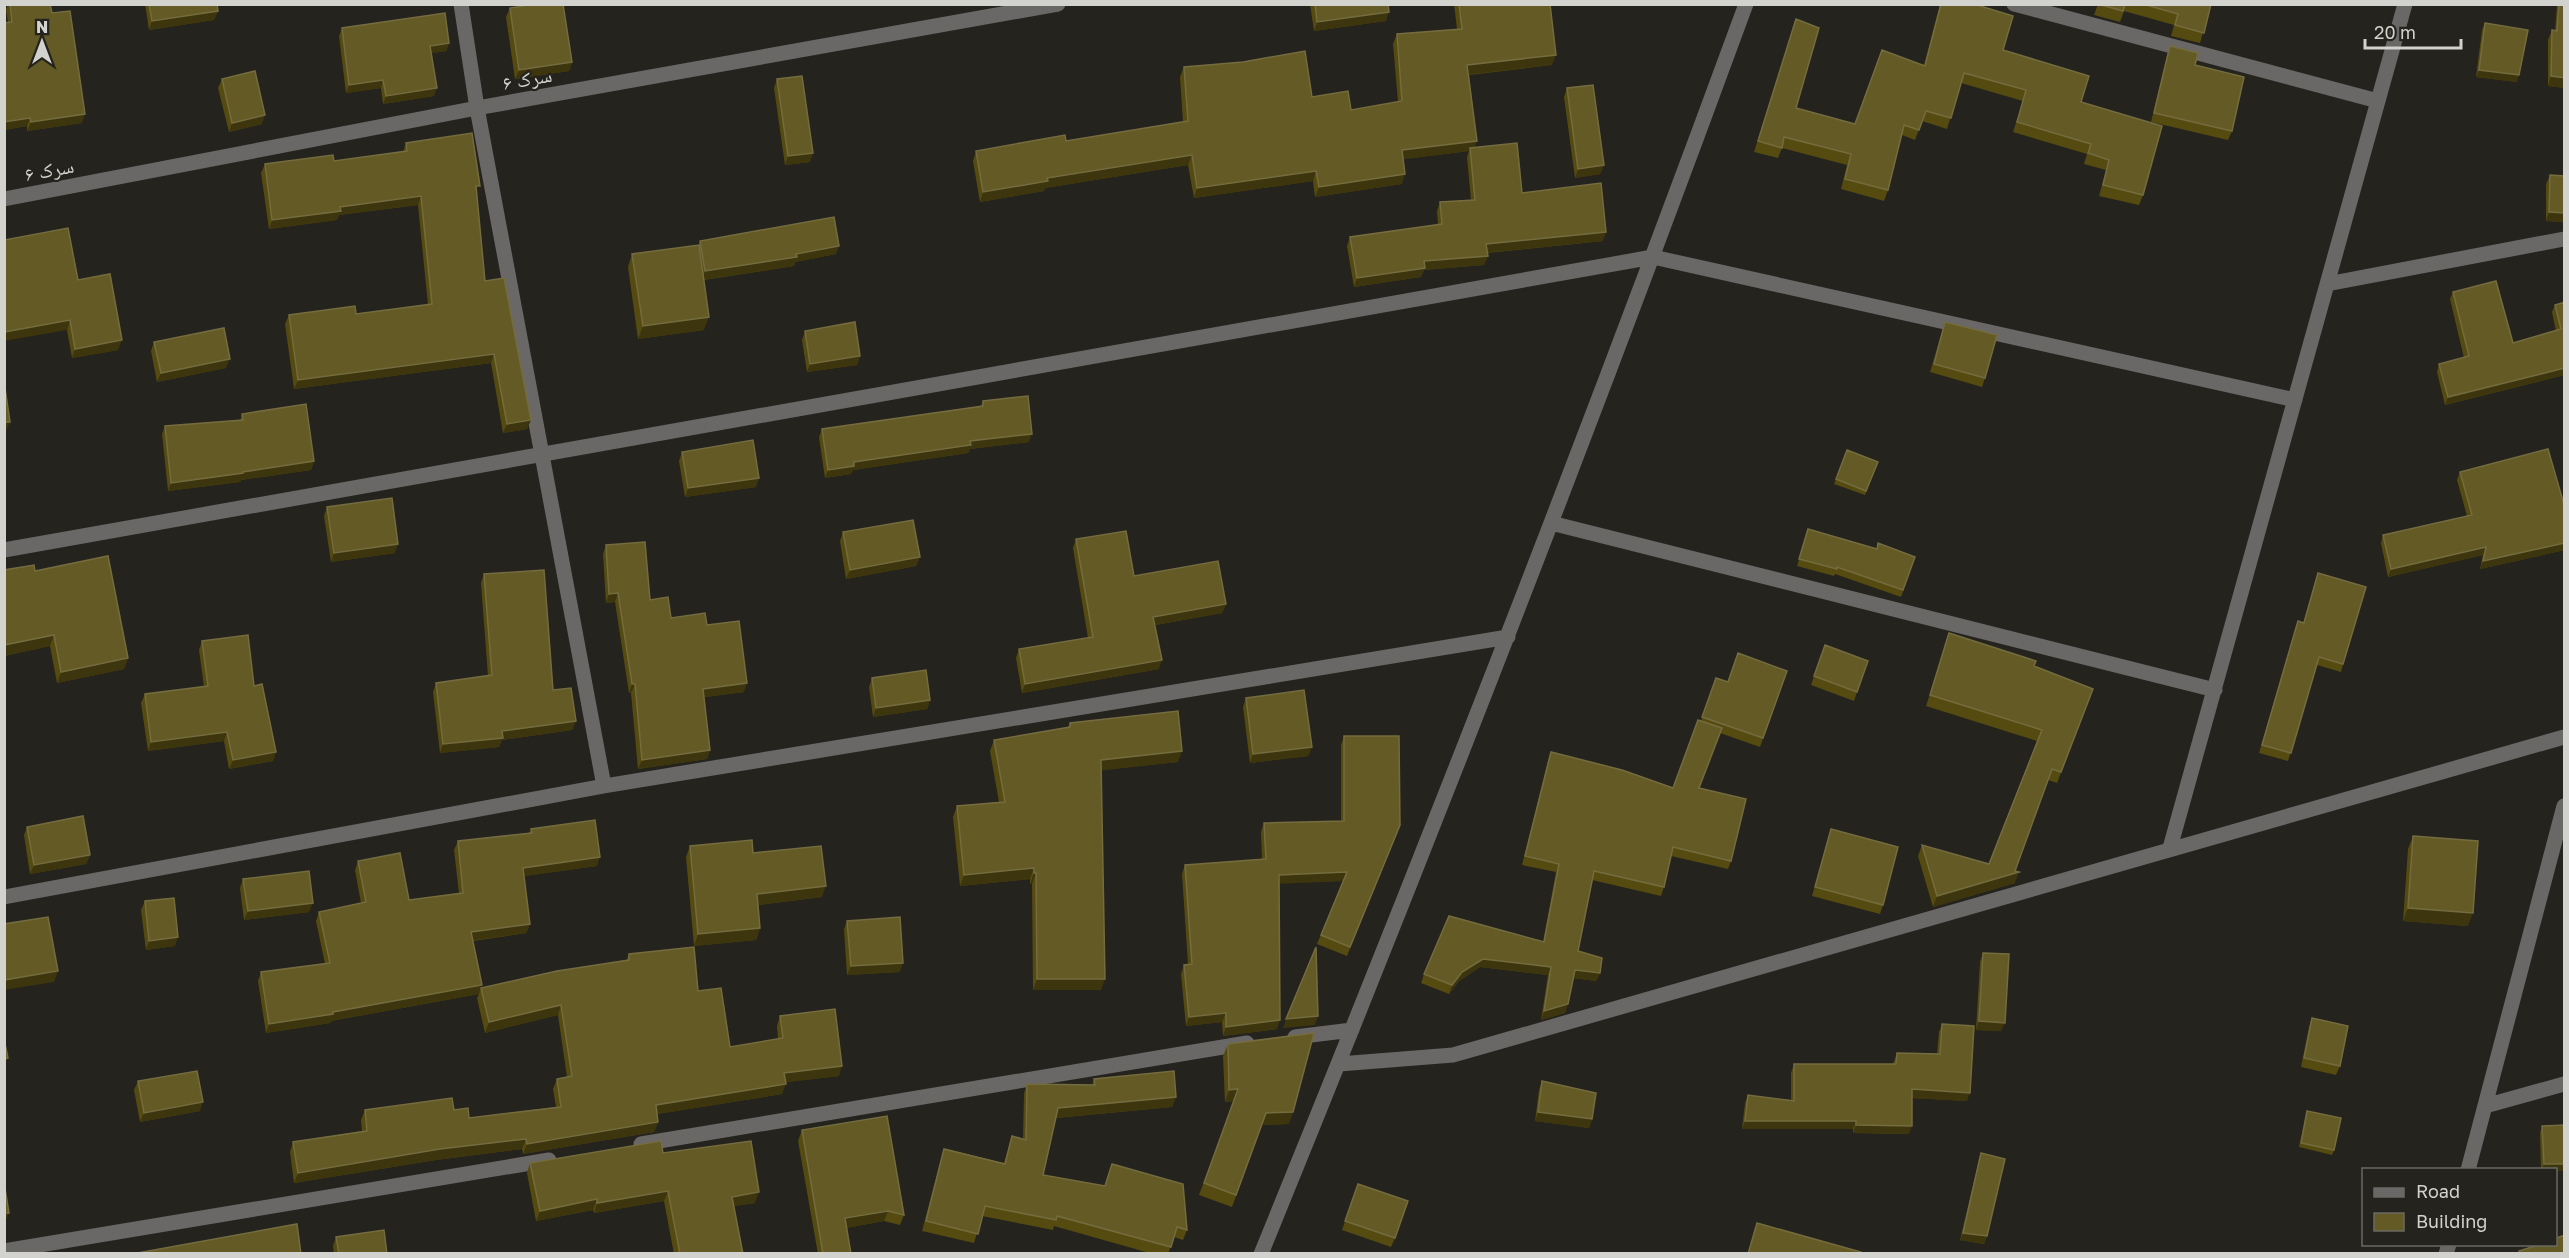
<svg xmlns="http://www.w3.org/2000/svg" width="2569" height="1258" font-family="'Golos Text','Noto Naskh Arabic',sans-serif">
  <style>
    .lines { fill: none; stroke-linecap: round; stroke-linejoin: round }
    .minor { stroke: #6a6767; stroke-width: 15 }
    .wall { fill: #554b10 }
    .shaded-wall { fill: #3c350d }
    .building { fill: #635a25; stroke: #746c3f; stroke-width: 1.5 }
    .labels { text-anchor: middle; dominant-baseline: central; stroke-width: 4.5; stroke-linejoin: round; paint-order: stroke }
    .street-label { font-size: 20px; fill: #d2d2ce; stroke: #24231e }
  </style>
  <rect width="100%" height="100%" fill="#24231e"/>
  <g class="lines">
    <path class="minor" d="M461 4 477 108 604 786
      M2014 4 2378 101
      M4 199 477 108 1058 4
      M2327 284 2564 239
      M1551 523 2215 690
      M4 550 1653 257 2295 400
      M2170 848 2405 4
      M4 897 604 786 1508 637
      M1295 1037 1352 1030
      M1339 1064 1453 1055 2564 737
      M2485 1106 2564 1084
      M641 1144 1247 1043
      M2468 1170 2564 806
      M4 1251 549 1160
      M1261 1254C1430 840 1592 424 1746 4
      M2446 1254 2449 1244"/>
  </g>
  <path class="wall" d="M8 4 52 13 82 123 27 131V126L4 130V23L8 22 6 10Z
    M145 4H217L218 11 214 20 149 30Z
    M1310 4H1388L1386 21 1314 31Z
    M1454 4H1550L1552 65 1469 75 1477 141 1474 147 1522 193 1603 241 1487 253 1488 256 1484 265 1424 270 1421 277 1354 287 1347 246 1350 237 1438 225 1437 211 1440 202 1471 200 1467 157 1469 151 1403 159 1402 184 1315 197 1313 181 1194 198 1188 165 1045 188 1044 191 980 202 973 161 976 151 1066 141 1183 122 1180 77 1184 67 1312 97 1351 110 1398 102 1393 44 1397 34 1457 29Z
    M1940 4H1974L2003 50 2081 102 2143 195 2139 205 2099 196 2106 170 2084 164 2087 154 2013 132 2023 101 1961 83 1947 129 1922 121 1915 140 1902 135 1888 190 1884 201 1841 189 1847 165 1782 148 1778 158 1754 152 1796 19V108L1855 124 1924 65Z
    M2098 4H2211L2200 43 2171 36 2174 25 2124 11 2120 22 2094 15Z
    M2557 4H2565V88L2548 86V40L2552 30 2555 31Z
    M510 8 572 62 569 71 515 79 506 17Z
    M2485 23 2517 82 2476 77 2482 30Z
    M342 28 449 43 446 51 431 53 434 96 383 104 381 88 346 93 339 36Z
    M2170 46 2195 65 2232 131 2228 140 2151 122 2167 55Z
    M222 79 262 124 229 132 218 88Z
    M777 79 810 162 785 165 774 88Z
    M1567 88 1604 165 1600 174 1575 178 1564 97Z
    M406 143 477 194 485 281 531 420 527 429 503 433 491 363 294 389 285 324 289 315 356 314 428 305 418 205 339 215 337 220 269 229 261 173 265 164 334 161 403 152Z
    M2550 175 2565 176V222L2546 221V184Z
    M700 241 836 254 795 262 794 266 704 280V330L638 339 628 267 632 254 699 245Z
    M78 280 118 350 72 358 67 330Z
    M2453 292 2513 343 2556 331 2552 312 2555 305 2565 302V375L2445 405 2437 372 2439 364 2464 358 2450 299Z
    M1945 322 1985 378 1982 387 1930 372Z
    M805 331 860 356 857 365 807 372 802 340Z
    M154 342 226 368 157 382 151 351Z
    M983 401 1029 442 970 449 968 453 853 470 851 474 825 478 819 437 822 429 981 406Z
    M242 414 314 461 311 470 241 480 240 482 168 491 162 434 165 426 240 421Z
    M1847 450 1878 462 1865 495 1834 484Z
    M682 452 756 487 685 497 679 461Z
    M2460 472 2565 508V550L2480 569 2483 555 2388 577 2381 543 2383 535 2467 516 2457 480Z
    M327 507 395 553 331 562 324 516Z
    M1808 529 1877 549 1915 557 1901 597 1835 574 1834 576 1797 566Z
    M843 532 920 557 916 566 846 579 840 541Z
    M1076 539 1134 576 1226 604 1222 613 1155 625 1159 669 1022 693 1016 658 1019 649 1088 638 1073 548Z
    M606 545 650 600 671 618 707 625 744 692 704 697 710 750 707 759 638 769 631 693H629L615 602 606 603 603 554Z
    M4 570 35 571 128 658 124 669 57 683 50 646 4 656Z
    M2318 573 2343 664 2341 672 2317 665 2288 761 2259 753 2295 629 2298 621 2303 623Z
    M484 574 553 690 576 721 572 730 502 740 499 747 440 753 433 692 436 683 488 676 481 583Z
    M202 641 254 686 276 752 273 761 229 769 224 741 148 751 141 703 145 694 204 687 199 650Z
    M1946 644 2034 666 2093 689 2057 783 2048 780 2015 871V883L1933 907 1918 856 1922 845 1989 864 2037 741 1926 706Z
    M1787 671 1760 747 1720 733 1699 788 1731 861 1728 869 1671 856 1664 887 1661 896 1592 880 1578 951 1600 973 1596 981 1573 978 1565 1013 1541 1020 1548 975 1480 967 1459 981 1449 994 1421 983 1424 974 1543 942 1556 872 1522 865 1548 761 1551 752 1673 788 1701 721 1716 678 1728 682Z
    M1814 676 1857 692 1854 701 1811 685Z
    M872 678 930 700 927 709 873 717 869 687Z
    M1246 698 1312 747 1308 756 1250 763 1243 707Z
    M1070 723 1178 762 1101 770V990H1033L1032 884H1030V879L960 886 953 817 957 806 999 802 990 751 994 740 1068 727Z
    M1344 736 1396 834 1347 956 1317 944 1343 881 1279 883 1277 1029 1223 1036 1222 1022 1186 1026 1181 974 1184 965 1188 964 1182 874 1185 865 1262 859 1261 832 1264 823 1341 821V745Z
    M27 827 90 855 86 864 30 874 24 835Z
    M531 829 597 866 524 876 530 924 526 933 473 941 481 988 626 961 629 954 698 991 730 1047 778 1039 777 1026 780 1016 839 1076 786 1082 782 1094 657 1114 658 1122 654 1132 523 1154 522 1149 436 1160 294 1183 290 1152 293 1142 362 1131 361 1120 365 1110H454L469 1118 556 1107 553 1089 557 1079 567 1077 558 1015 485 1033 477 998 479 994 331 1021 330 1023 266 1033 258 981 261 972 325 964 316 921 319 912 361 903 355 870 358 861 409 900 459 893 454 850 458 841 529 833Z
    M1831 829 1883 905 1880 914 1812 896Z
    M2413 836 2468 926 2403 921 2408 849Z
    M690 846 753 853 822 897 758 905 760 928 756 940 694 946 686 857Z
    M243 879 309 912 244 920 240 888Z
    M145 901 175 946 146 950 141 910Z
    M847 921 900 972 847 975 844 929Z
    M1983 953 2001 1031 1976 1030 1980 962Z
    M2312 1018 2340 1066 2336 1075 2301 1067 2309 1027Z
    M1942 1024 1967 1101 1912 1098 1909 1134 1853 1133V1129H1742L1745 1103 1748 1095 1791 1100V1073L1794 1064H1893L1897 1053 1937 1054 1939 1032Z
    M1228 1044 1289 1124 1262 1125 1232 1207 1199 1195 1234 1101 1225 1102 1223 1056Z
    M1094 1079 1176 1097 1172 1107 1056 1118 1043 1175 1105 1186 1112 1164 1187 1230 1183 1240 1174 1237 1168 1254H1153L1054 1226 1053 1230 982 1216 974 1243 922 1231 941 1159 944 1149 1004 1163 1012 1136 1023 1139 1024 1093 1027 1084 1092 1085Z
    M138 1081 200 1111 140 1122 134 1090Z
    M1542 1081 1592 1119 1589 1128 1535 1121 1539 1090Z
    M2307 1111 2334 1150 2332 1155 2299 1147Z
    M2565 1125V1171H2556V1170H2541L2540 1133 2542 1126Z
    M802 1130 904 1215 900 1225 884 1221 846 1228 851 1254H818L798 1141Z
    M663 1153 755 1203 734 1206 743 1254H674L664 1201 594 1213 593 1210 536 1221 527 1173 530 1163Z
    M1981 1153 1987 1236 1984 1244 1960 1240 1979 1160Z
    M1358 1184 1395 1238 1391 1247 1342 1230Z
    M336 1237 387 1254H334L333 1246Z"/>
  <path class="shaded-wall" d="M218 11 214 20 149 30 152 21Z
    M1389 12 1386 21 1314 31 1317 22Z
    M449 43 446 51 427 54 430 46Z
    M1556 55 1552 65 1464 75 1467 65Z
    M572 62 569 71 515 79 519 70Z
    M2479 70 2519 75 2517 82 2476 77Z
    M2551 76 2565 78V88L2548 86Z
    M383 80 381 88 346 93 349 85Z
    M437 88 434 96 383 104 386 96Z
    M85 114 82 123 27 131 31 122Z
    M265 115 262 124 229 132 232 123Z
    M30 118 27 126 4 130V122Z
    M1477 141 1473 151 1470 148 1469 151 1398 160 1402 150Z
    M813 153 810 162 785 165 788 156Z
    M1192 155 1188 165 1045 188 1044 191 980 202 983 192 1047 178Z
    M1604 165 1600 174 1575 178 1578 169Z
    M1316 171 1313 181 1194 198 1197 188Z
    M1405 174 1402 184 1315 197 1319 187Z
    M421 196 418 205 339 215 337 220 269 229 272 220 340 207Z
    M2549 212 2565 213V222L2546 221Z
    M1606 232 1603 241 1483 253 1486 244Z
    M839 246 836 254 795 262 794 266 702 280 705 271Z
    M1488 256 1484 265 1424 270 1421 277 1354 287 1357 278 1424 261Z
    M709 317 704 330 638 339 643 326Z
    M70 320 67 330 4 341V332Z
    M122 340 118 350 72 358 75 349Z
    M494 354 491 363 294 389 298 380Z
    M860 356 857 365 807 372 810 364Z
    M230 359 226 368 157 382 161 373Z
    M2565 368V375L2445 405 2448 397Z
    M531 420 527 429 503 433 507 424Z
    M4 422H10L6 431H4Z
    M1032 434 1029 442 970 449 968 453 853 470 851 474 825 478 828 470 854 462 970 441Z
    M314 461 311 470 241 480 240 482 168 491 171 483Z
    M759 478 756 487 685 497 688 488Z
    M2565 543V550L2480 569 2483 561Z
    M398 544 395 553 331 562 334 553Z
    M2486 547 2483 555 2388 577 2391 569Z
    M920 557 916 566 846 579 850 570Z
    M618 593 615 602 606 603 609 594Z
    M1226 604 1222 613 1150 626 1153 617Z
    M54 635 50 646 4 656V645Z
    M128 658 124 669 57 683 61 672Z
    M1162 660 1159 669 1022 693 1025 684Z
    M747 683 744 692 700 698 703 689Z
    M632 684H635L631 693H629Z
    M930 700 927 709 873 717 876 708Z
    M576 721 572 730 502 740 499 747 440 753 443 744 502 731Z
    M227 732 224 741 148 751 151 742Z
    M1312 747 1308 756 1250 763 1253 754Z
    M710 750 707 759 638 769 642 760Z
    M1182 751 1178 762 1097 771 1101 760Z
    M276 752 273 761 229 769 233 760Z
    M90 855 86 864 30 874 34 865Z
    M600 857 597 866 519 877 523 868Z
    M1034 868 1030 879 960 886 964 875Z
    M1347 872 1343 881 1276 884 1279 875Z
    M2019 872 2015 883 1933 907 1937 896Z
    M1034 873H1036L1032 884H1030Z
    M826 886 822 897 753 906 757 894Z
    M313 903 309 912 244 920 248 911Z
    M2408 908 2473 913 2468 926 2403 921Z
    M530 924 526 933 468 941 471 932Z
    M760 928 756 940 694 946 698 934Z
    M178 937 175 946 146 950 149 941Z
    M1483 959 1551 967 1548 975 1480 967 1459 981 1449 994 1452 985 1462 972Z
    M903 963 900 972 847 975 851 966Z
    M1575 970 1600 973 1596 981 1572 978Z
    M58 971 54 982 4 990V980Z
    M1037 979H1105L1101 990H1033Z
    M482 985 479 994 331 1021 330 1023 266 1033 269 1024Z
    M1568 1004 1565 1013 1541 1020 1544 1011Z
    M561 1005 558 1015 485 1033 489 1022Z
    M1226 1013 1222 1022 1186 1026 1189 1017Z
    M1318 1016 1315 1025 1283 1028 1286 1019Z
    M1280 1020 1277 1029 1223 1036 1226 1027Z
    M1979 1021 2005 1023 2001 1031 1976 1030Z
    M8 1058 4 1067V1059Z
    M842 1066 839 1076 781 1083 784 1073Z
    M786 1084 782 1094 652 1115 656 1105Z
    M1238 1089 1234 1101 1225 1102 1229 1090Z
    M1912 1089 1970 1093 1967 1101 1909 1098Z
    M1176 1097 1172 1107 1054 1118 1058 1108Z
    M203 1102 200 1111 140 1122 144 1113Z
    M1293 1112 1289 1124 1262 1125 1266 1113Z
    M1538 1112 1592 1119 1589 1128 1535 1121Z
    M1745 1121H1856L1853 1129H1742Z
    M658 1122 654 1132 523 1154 527 1144Z
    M1856 1125 1912 1126 1909 1134 1853 1133Z
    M526 1139 522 1149 436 1160 294 1183 298 1173 440 1149Z
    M2544 1164H2565V1171H2556V1170H2542Z
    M668 1191 664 1201 594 1213 597 1203Z
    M759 1192 755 1203 729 1207 732 1197Z
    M597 1199 593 1210 536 1221 540 1211Z
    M888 1211 884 1221 841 1229 845 1218Z
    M4 1213H9L5 1222H4Z
    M1963 1233 1987 1236 1984 1244 1960 1240Z"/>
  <path class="building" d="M10 4H50L52 13 70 11 85 114 31 122 30 118 4 122V23L12 22Z
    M149 4H217L218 11 152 21Z
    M535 4H563L572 62 519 70 510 8Z
    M1315 4H1388L1389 12 1317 22Z
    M1459 4H1550L1556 55 1467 65 1477 141 1402 150 1405 174 1319 187 1316 171 1197 188 1192 155 1047 178 1048 181 983 192 976 151 1065 135 1066 141 1188 121 1184 67 1243 62 1305 51 1312 97 1348 91 1351 110 1402 101 1397 34 1462 29Z
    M1941 4H1974L2013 16 2003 50 2089 76 2081 102 2162 126 2143 195 2103 185 2109 160 2088 153 2091 144 2017 122 2026 90 1964 73 1951 118 1926 111 1919 130 1904 125 1888 190 1845 179 1851 154 1784 137 1782 148 1758 141 1796 19 1819 28 1796 108 1855 124 1882 50 1925 66Z
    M2098 4H2125L2123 11Z
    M2143 4H2211L2204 33 2175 25 2178 14Z
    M2559 4H2565V78L2551 76 2552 30 2557 31Z
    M445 13 449 43 430 46 437 88 386 96 383 80 349 85 342 28Z
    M2485 23 2528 30 2519 75 2479 70Z
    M2170 46 2198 53 2195 65 2244 77 2232 131 2154 113Z
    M255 71 265 115 232 123 222 79Z
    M802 76 813 153 788 156 777 79Z
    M1593 85 1604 165 1578 169 1567 88Z
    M472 133 480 186H476L485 281 504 278 531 420 507 424 494 354 298 380 289 315 355 306 356 314 432 304 421 196 340 207 341 211 272 220 265 164 333 155 334 161 407 151 406 143Z
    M1517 143 1522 193 1601 183 1606 232 1486 244 1488 256 1424 261 1425 268 1357 278 1350 237 1442 224 1440 202 1475 200 1470 148Z
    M2550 175 2565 176V213L2549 212Z
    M834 217 839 246 796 254 797 257 705 271 700 241Z
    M68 228 78 280 110 274 122 340 75 349 70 320 4 332V240Z
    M699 245 709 317 643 326 632 254Z
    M2496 281 2513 343 2561 329 2555 305 2565 302V368L2448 397 2439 364 2469 356 2453 292Z
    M855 322 860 356 810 364 805 331Z
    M1945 322 1997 335 1985 378 1934 364Z
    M224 328 230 359 161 373 154 342Z
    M4 381 10 422H4Z
    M1028 396 1032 434 970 441 971 445 854 462V466L828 470 822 429 983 406V401Z
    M306 404 314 461 243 472V473L171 483 165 426 243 420 242 414Z
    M753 440 759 478 688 488 682 452Z
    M2548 449 2565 508V543L2483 561 2486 547 2391 569 2383 535 2472 515 2460 472Z
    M1847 450 1878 462 1866 491 1836 479Z
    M392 498 398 544 334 553 327 507Z
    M913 520 920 557 850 570 843 532Z
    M1808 529 1877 549 1878 543 1915 557 1903 590 1837 567V569L1799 559Z
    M1126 531 1134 576 1218 561 1226 604 1153 617 1162 660 1025 684 1019 649 1093 637 1076 539Z
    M645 542 650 600 668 597 671 618 705 613 707 625 739 621 747 683 703 689 710 750 642 760 635 684H632L618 593 609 594 606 545Z
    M108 556 128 658 61 672 54 635 4 645V570L34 565 35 571Z
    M544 570 553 690 571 688 576 721 502 731 503 738 443 744 436 683 492 675 484 574Z
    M2318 573 2366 587 2343 664 2319 657 2291 753 2262 745 2298 621 2304 623Z
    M1949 633 2036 661 2034 666 2093 689 2061 772 2052 769 2015 871 2019 872 1937 896 1922 845 1989 864 2042 730 1930 695Z
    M248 635 254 686 262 684 276 752 233 760 227 732 151 742 145 694 208 686 202 641Z
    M1825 645 1868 661 1857 692 1814 676Z
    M1738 653 1787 671 1763 738 1702 717 1716 678 1728 682Z
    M926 670 930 700 876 708 872 678Z
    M1304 690 1312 747 1253 754 1246 698Z
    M1178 711 1182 751 1101 760 1105 979H1037L1036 873H1034V868L964 875 957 806 1005 802 994 740 1070 727V723Z
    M1698 720 1722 728 1699 788 1746 799 1731 861 1673 847 1664 887 1594 871 1578 951 1602 958 1600 973 1575 970 1568 1004 1544 1011 1551 967 1483 959 1462 972 1452 985 1424 974 1449 916 1544 942 1559 864 1525 856 1551 752 1622 770 1673 788Z
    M1344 736H1399L1400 825 1350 947 1321 935 1347 872 1279 875 1280 1020 1226 1027V1013L1189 1017 1184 965 1192 964 1185 865 1266 859 1264 823 1344 821Z
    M83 816 90 855 34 865 27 827Z
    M595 820 600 857 523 868 530 924 471 932 482 985 333 1012V1014L269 1024 261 972 330 963 319 912 366 902 358 861 400 853 409 900 463 893 458 841 532 833 531 829Z
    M1831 829 1898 847 1883 905 1815 887Z
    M2413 836 2478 841 2473 913 2408 908Z
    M752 840 753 853 821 846 826 886 757 894 760 928 698 934 690 846Z
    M309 871 313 903 248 911 243 879Z
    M174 898 178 937 149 941 145 901Z
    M48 917 58 971 4 980V924Z
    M900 917 903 963 851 966 847 921Z
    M694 947 698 991 721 988 730 1047 783 1038 780 1016 835 1009 842 1066 784 1073 786 1084 656 1105 658 1122 527 1144 526 1139 440 1149 298 1173 293 1142 367 1131 365 1110 452 1098 454 1110 468 1108 469 1118 561 1107 557 1079 572 1076 561 1005 489 1022 481 988 557 971 629 960V954Z
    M1316 947 1318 1016 1286 1019Z
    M1983 953 2009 954 2005 1023 1979 1021Z
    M2312 1018 2348 1026 2340 1066 2304 1058Z
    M1942 1024 1974 1026 1970 1093 1912 1089V1126L1856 1125V1121H1745L1748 1095 1794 1101V1064H1896L1897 1053 1940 1054Z
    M1314 1033 1293 1112 1266 1113 1236 1195 1204 1183 1238 1089 1229 1090 1228 1044Z
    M4 1039 8 1058 4 1059Z
    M197 1071 203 1102 144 1113 138 1081Z
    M1174 1071 1176 1097 1058 1108 1043 1175 1105 1186 1112 1164 1183 1184 1187 1230 1177 1227 1171 1247 1057 1216 1056 1220 985 1206 978 1234 926 1221 944 1149 1005 1164 1012 1136 1026 1140 1027 1084 1095 1085 1094 1079Z
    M1542 1081 1596 1093 1592 1119 1538 1112Z
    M2307 1111 2341 1118 2334 1150 2301 1143Z
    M887 1116 904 1215 888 1211 845 1218 851 1254H823L802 1130Z
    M2565 1125V1164H2544L2542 1126Z
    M661 1141 663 1153 751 1141 759 1192 732 1197 743 1254H680L668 1191 597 1203V1199L540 1211 530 1163Z
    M1981 1153 2005 1159 1987 1236 1963 1233Z
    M4 1182 9 1213H4Z
    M1358 1184 1408 1201 1395 1238 1345 1221Z
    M1757 1223 1861 1252V1254H1748Z
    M297 1224 301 1254H132Z
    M384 1230 387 1254H339L336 1237Z
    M2565 1235V1254H2520L2519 1251 2538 1245H2556V1238Z"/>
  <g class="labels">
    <g class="street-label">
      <text transform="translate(527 78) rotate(-10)">سرک ۶</text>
      <text transform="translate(49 169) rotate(-11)">سرک ۶</text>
    </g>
  </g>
  <rect width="2569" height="1258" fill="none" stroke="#d2d2ce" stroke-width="12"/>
  <rect x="2362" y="1168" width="195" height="78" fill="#24231e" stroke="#6a6964" stroke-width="1.5"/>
  <rect x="2374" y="1188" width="30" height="9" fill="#6a6767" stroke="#6a6964" stroke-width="1.5"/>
  <text x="2416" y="1198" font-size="18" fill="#d2d2ce">Road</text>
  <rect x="2374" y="1213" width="30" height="18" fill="#635a25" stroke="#6a6964" stroke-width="1.5"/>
  <text x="2416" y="1228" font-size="18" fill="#d2d2ce">Building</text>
  <g transform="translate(42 42)" stroke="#24231e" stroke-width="4.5" paint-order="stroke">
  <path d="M0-4.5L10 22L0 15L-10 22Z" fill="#d2d2ce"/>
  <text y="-9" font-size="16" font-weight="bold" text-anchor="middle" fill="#d2d2ce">N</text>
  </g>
  <path d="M2365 39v9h96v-9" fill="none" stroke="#d2d2ce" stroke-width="3"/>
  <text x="2374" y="39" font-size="18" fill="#d2d2ce" stroke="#24231e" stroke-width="4.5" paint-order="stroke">20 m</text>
</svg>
